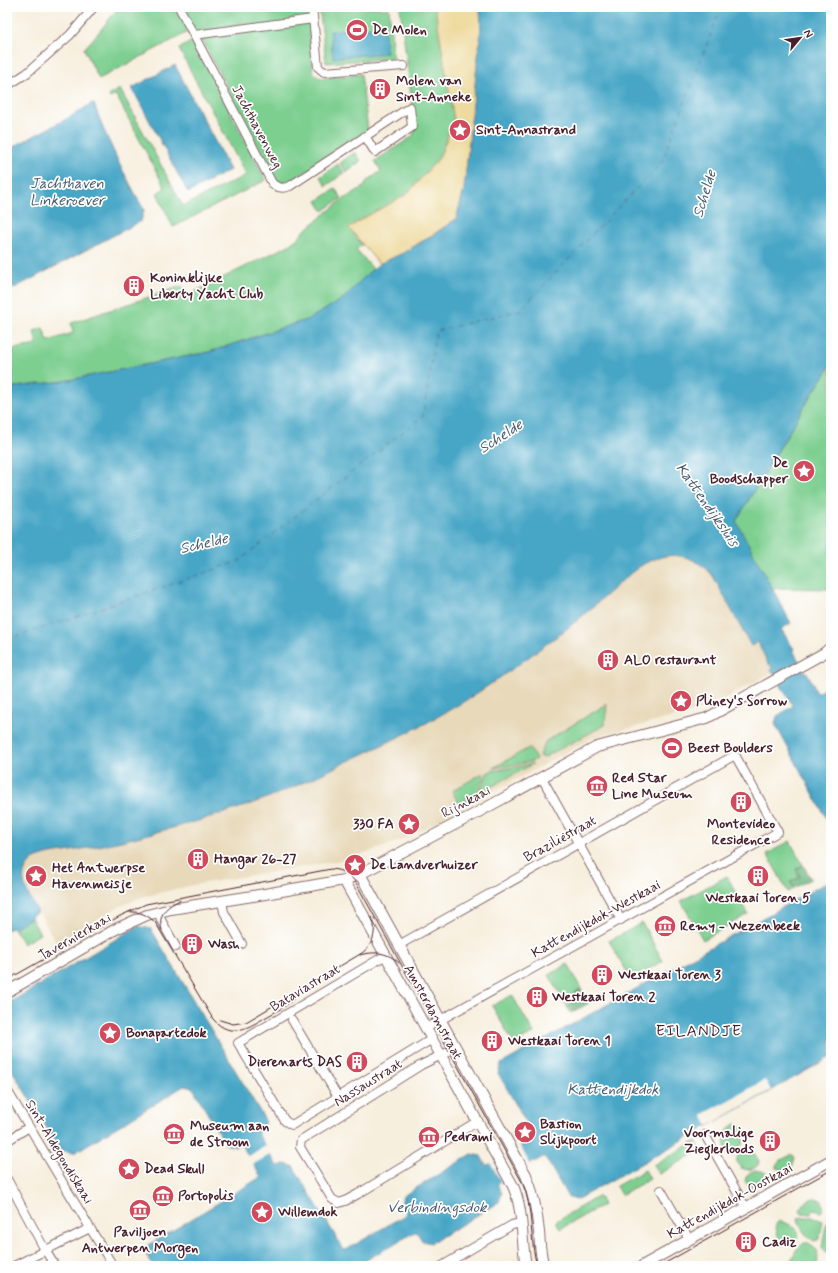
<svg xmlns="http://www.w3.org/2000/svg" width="838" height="1273" font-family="Mynerve,sans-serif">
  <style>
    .built { fill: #e8d9ba }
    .green { fill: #7dcf90; stroke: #64775e }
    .forest { fill: #66b27a; stroke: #586852 }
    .sand { fill: #eeda9e; stroke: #9c7c64 }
    .water { fill: #47a6c6; stroke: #486278 }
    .pier { fill: #f7efde }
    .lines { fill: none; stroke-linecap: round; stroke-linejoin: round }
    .ferry { stroke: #495c71; stroke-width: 1; stroke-dasharray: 5 4; stroke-linecap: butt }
    .minor-casing { stroke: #87686a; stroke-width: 10 }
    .tertiary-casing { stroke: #87686a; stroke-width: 12 }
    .minor { stroke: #fff; stroke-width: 8 }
    .tertiary { stroke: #fff; stroke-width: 10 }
    .tram { stroke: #4a1f2b; stroke-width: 1 }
    .labels { text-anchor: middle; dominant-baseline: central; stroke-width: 3.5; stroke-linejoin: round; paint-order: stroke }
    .poi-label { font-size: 14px; font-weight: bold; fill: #4a1f2b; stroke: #fff; text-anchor: start }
    .street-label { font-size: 14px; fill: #4a1f2b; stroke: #fff }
    .water-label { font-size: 15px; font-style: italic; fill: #495c71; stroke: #fff }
    .quarter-label { font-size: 16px; letter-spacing: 1px; fill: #4a1f2b; stroke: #fff }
  </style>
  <rect width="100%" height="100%" fill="#fff"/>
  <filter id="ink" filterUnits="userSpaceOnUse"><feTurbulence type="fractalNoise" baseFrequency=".025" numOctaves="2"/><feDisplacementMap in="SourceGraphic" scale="8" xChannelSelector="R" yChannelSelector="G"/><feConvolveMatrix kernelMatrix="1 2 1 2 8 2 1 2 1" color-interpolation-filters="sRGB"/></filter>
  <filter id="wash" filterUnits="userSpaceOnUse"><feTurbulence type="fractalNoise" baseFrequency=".012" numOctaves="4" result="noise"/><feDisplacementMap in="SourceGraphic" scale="16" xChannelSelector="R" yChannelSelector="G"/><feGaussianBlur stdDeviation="0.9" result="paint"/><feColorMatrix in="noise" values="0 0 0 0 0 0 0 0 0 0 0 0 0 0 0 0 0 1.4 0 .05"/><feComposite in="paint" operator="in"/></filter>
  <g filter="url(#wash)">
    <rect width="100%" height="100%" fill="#f7efde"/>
    <path class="built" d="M669 555 680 556 689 558 698 562 707 568 713 576 751 645 757 642 768 664 769 663 772 668 771 669 773 672 707 708 593 738 412 835 381 848 343 860 193 885 142 897 116 908 57 944 26 890 24 884 23 877 26 868 34 859 38 857 271 796 292 788 400 736 450 710 537 651 614 588 641 565 658 558Z"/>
    <path class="green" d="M119 7H308L313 72 320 78 361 74 368 130 288 184C281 185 277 183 273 177L202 40 193 41 266 180 173 227 157 193 165 188 116 95 110 98 109 95 120 89 183 206 246 175 179 49 192 41 188 32 99 79 84 49 99 32Z
      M319 7H379L380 9 389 8 393 58 326 63Z
      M400 7H435L454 120 439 158 407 194 362 219 350 228 362 245 356 249 373 269 343 299 309 319 209 352 64 381 7 388V350L37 345 34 331 43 328 48 341 73 333 71 323 182 286 186 296 289 245 299 237 304 231 342 200 365 186 366 182 381 171 375 161 413 136 415 128Z
      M355 152 361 161 346 172 340 163Z
      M338 164 344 173 326 186 320 177Z
      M335 189 342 198 323 211 317 201Z
      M831 364V589L772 588 736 521 809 399 825 375Z
      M607 704 605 725 543 758 542 756 540 757 539 755 546 741Z
      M529 748 536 759 531 762 493 768Z
      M533 764 480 793 487 773 491 771Z
      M483 773 484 775 477 795 459 804 452 791Z
      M790 841 803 865 796 869 800 877 790 882 794 888 788 892 767 854Z
      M727 876 748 914 703 940 681 901Z
      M31 918 40 934 23 944 14 928Z
      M642 923 663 961 631 979 609 941Z
      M568 964 581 989 569 996 573 1003 567 1007 549 975Z
      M512 995 534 1033 514 1044 492 1006Z
      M737 1124 743 1127C749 1137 740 1150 731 1156 720 1148 723 1127 737 1124Z
      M696 1141 701 1150 659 1174 653 1165Z
      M747 1149 754 1153 759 1161 758 1165C756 1167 755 1168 752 1169 738 1172 731 1159 743 1150Z
      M791 1155H793L795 1158 792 1167 786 1170 776 1168V1165L781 1160Z
      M645 1170 650 1179 621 1195 616 1186Z
      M753 1171C759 1170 766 1171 769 1177L767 1182C759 1187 750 1190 745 1181 746 1176 748 1173 753 1171Z
      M599 1196 603 1205 560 1229 556 1221Z
      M815 1198 821 1200C823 1204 825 1208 821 1212L814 1210 811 1212V1214L802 1213 800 1210C804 1203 807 1199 815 1198Z
      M804 1217H812L823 1221 820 1237 818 1240 814 1241C806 1236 799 1228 798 1218Z
      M831 1219V1254C826 1254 824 1251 822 1247L826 1225Z
      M779 1221C797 1224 810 1242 784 1244 778 1240 776 1231 776 1224Z
      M804 1243H809C818 1250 819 1255 817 1266H793L791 1262 796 1250Z"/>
    <path class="forest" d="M803 865 811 879 794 888 790 882 800 877 796 869Z
      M581 989 589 1003 571 1013 567 1007 573 1003 569 996Z"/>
    <path class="sand" d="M435 7H480L481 27 464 190 456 219 435 233 403 253 379 264 349 228 362 219 407 194 439 158 454 120Z"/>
    <path class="water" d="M480 7H831V364L825 375 809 399 736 521 791 623 781 629 794 649 793 650 805 672 806 671 814 685 813 686 817 693 831 685V820L827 819 775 724 777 716 793 706 771 669 772 668 770 664H768L758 642 751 646 713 576C699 559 679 551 658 558 640 563 628 576 614 588 597 603 581 618 564 631 526 659 488 688 448 711 420 727 391 741 363 754 333 768 303 784 272 796 222 816 170 829 117 842 100 846 82 849 65 852 56 853 48 854 40 857 36 858 32 860 30 863 15 878 30 897 38 912L32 915 31 918 14 928H11L7 930V388L64 381 209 352 309 319 343 299 367 274 379 264 403 253 435 234 456 219 464 190 481 27Z
      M384 26 387 53 333 58 330 31Z
      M175 65 230 170 188 193 132 88Z
      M92 103 94 104 103 128 121 167 144 210 141 221 7 292V150L72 116Z
      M831 880V1057L576 1200 568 1197 545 1157H543L498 1183V1186L502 1193 499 1202 431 1243 422 1241 417 1232H415L356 1266H153L145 1253 147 1246 261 1177 241 1144 240 1143 236 1147 225 1144 193 1088 184 1086 74 1153 60 1150 7 1062V1004L138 926 151 929 265 1120 263 1129 258 1132V1134L277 1166H279L284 1164 293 1166 344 1250H346L405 1215 406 1212 401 1205 403 1196 472 1154 481 1156 485 1164 488 1165 534 1139 535 1138 498 1073 501 1064Z"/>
    <path class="pier" d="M765 1080 771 1090 708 1126 702 1115Z
      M266 1146 271 1154 252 1165 247 1157Z
      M520 1146 531 1166 502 1183 490 1162Z"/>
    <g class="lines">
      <path class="ferry" d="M7 640 239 561 423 416 436 331 520 310 662 162 721 7"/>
    </g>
  </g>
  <g filter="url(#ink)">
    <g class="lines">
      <g class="minor-casing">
        <path id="minor" d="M179 7 272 183C277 188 283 189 290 186L410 107 412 127 375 152 365 136
          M312 7 318 67 324 72 404 66
          M194 35 313 19
          M7 88 10 84 27 73 70 35 94 7
          M542 778 621 920
          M222 901 224 912 242 944
          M159 912 161 920 176 947
          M399 945 735 755 778 832 426 1028
          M386 955 238 1043 285 1121 292 1125 432 1039
          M292 1020 338 1097
          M456 1048 421 1065 301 1140 300 1147 332 1199 339 1203 345 1201 358 1194 478 1121
          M7 1090 113 1266
          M705 1135 746 1208
          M7 1141 29 1127
          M7 1179 45 1250 55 1266
          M661 1190 689 1239
          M14 1266 90 1228
          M442 1266 512 1225 521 1223"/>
      </g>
      <g class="tertiary-casing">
        <path id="tertiary" d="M360 874 526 1175C534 1194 537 1212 539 1232 540 1244 540 1255 544 1266
          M344 880 513 1186C524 1211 521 1240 526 1266
          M7 992 116 929 147 915 171 909 259 895 344 880 360 874 473 815 597 747 707 718 824 653 831 647
          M642 1266 831 1160"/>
      </g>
      <use href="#minor" class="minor"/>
      <use href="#tertiary" class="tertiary"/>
      <path class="tram" d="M129 912C140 911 147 915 155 922L213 1019C231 1040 249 1027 268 1016 275 1012 283 1008 289 1003 296 998 301 991 307 986
        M162 930C157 914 167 906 180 900
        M360 955C375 951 388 952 399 963
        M7 980 120 916 146 904 331 869C342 870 350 874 356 883L522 1182C534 1209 529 1238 537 1266
        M220 1020 233 1024 246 1022 362 953C374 944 377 931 372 917
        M660 1266 831 1170"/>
    </g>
  </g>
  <defs>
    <g id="stadium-disc" transform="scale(1.15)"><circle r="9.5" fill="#d1495b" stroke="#fff"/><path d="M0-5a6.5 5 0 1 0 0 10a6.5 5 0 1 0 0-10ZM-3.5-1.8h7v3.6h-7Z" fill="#fff"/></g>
    <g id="building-disc" transform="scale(1.15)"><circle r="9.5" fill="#d1495b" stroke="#fff"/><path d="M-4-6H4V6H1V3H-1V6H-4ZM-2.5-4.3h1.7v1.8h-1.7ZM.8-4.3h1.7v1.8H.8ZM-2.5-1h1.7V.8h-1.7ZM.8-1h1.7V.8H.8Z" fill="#fff"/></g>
    <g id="sight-disc" transform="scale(1.15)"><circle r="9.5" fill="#d1495b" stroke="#fff"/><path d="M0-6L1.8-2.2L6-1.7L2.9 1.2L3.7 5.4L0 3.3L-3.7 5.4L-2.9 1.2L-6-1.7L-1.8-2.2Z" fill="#fff"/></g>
    <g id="museum-disc" transform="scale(1.15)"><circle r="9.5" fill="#d1495b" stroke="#fff"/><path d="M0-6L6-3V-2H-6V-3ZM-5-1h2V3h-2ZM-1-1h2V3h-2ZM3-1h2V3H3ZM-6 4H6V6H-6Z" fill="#fff"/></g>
  </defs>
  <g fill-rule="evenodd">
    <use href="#stadium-disc" x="357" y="30"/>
    <use href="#building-disc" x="380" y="89"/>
    <use href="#sight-disc" x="460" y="130"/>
    <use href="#building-disc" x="134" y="286"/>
    <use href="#sight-disc" x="804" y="471"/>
    <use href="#building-disc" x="608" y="660"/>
    <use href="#sight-disc" x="681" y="701"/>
    <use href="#stadium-disc" x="672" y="748"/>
    <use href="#museum-disc" x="597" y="786"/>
    <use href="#building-disc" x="741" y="802"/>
    <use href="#sight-disc" x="409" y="824"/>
    <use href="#building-disc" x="198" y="859"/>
    <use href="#sight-disc" x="355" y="865"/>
    <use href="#sight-disc" x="36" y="876"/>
    <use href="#building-disc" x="758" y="876"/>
    <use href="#museum-disc" x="665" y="926"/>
    <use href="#building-disc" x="192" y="944"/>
    <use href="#building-disc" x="602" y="975"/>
    <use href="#building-disc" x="537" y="997"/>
    <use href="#sight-disc" x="110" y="1033"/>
    <use href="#building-disc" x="492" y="1041"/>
    <use href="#building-disc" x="357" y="1062"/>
    <use href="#sight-disc" x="525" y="1132"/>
    <use href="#museum-disc" x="174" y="1134"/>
    <use href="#museum-disc" x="429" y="1137"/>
    <use href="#building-disc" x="770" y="1141"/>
    <use href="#sight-disc" x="129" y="1169"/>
    <use href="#museum-disc" x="163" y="1196"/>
    <use href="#museum-disc" x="140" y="1210"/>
    <use href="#sight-disc" x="262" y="1212"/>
    <use href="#building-disc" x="746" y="1242"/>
  </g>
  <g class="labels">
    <g class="poi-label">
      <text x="372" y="30">De Molen</text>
      <text x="396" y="81">Molen van<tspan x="396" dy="16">Sint-Anneke</tspan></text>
      <text x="476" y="130">Sint-Annastrand</text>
      <text x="150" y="278">Koninklijke<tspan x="150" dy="16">Liberty Yacht Club</tspan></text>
      <text x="788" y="463" text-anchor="end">De<tspan x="788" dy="16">Boodschapper</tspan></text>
      <text x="624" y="660">ALO restaurant</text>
      <text x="696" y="701">Pliney's Sorrow</text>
      <text x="688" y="748">Beest Boulders</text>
      <text x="612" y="778">Red Star<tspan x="612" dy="16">Line Museum</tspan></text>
      <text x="394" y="824" text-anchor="end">330 FA</text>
      <text x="741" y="824" text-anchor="middle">Montevideo<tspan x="741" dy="16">Residence</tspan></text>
      <text x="214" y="859">Hangar 26-27</text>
      <text x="370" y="865">De Landverhuizer</text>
      <text x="52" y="868">Het Antwerpse<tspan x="52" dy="16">Havenmeisje</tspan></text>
      <text x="758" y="898" text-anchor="middle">Westkaai Toren 5</text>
      <text x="680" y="926">Remy - Wezenbeek</text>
      <text x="208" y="944">Wash</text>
      <text x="618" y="975">Westkaai Toren 3</text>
      <text x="552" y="997">Westkaai Toren 2</text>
      <text x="126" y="1033">Bonapartedok</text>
      <text x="508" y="1041">Westkaai Toren 1</text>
      <text x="342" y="1062" text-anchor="end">Dierenarts DAS</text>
      <text x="540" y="1124">Bastion<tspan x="540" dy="16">Slijkpoort</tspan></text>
      <text x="190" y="1126">Museum aan<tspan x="190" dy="16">de Stroom</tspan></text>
      <text x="754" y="1133" text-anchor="end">Voormalige<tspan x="754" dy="16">Zieglerloods</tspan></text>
      <text x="444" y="1137">Pedrami</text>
      <text x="144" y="1169">Dead Skull</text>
      <text x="178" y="1196">Portopolis</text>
      <text x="278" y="1212">Willemdok</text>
      <text x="140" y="1232" text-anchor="middle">Paviljoen<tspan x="140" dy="16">Antwerpen Morgen</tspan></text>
      <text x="762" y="1242">Cadiz</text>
    </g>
    <g class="street-label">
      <text transform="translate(257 127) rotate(62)">Jachthavenweg</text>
      <text transform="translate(466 802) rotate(-28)">Rijnkaai</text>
      <text transform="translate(560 839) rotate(-29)">Braziliëstraat</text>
      <text transform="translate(596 919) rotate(-29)">Kattendijkdok-Westkaai</text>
      <text transform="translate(75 937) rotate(-30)">Tavernierkaai</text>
      <text transform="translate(305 988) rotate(-31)">Bataviastraat</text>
      <text transform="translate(433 1012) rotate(61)">Amsterdamstraat</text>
      <text transform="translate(368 1083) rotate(-32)">Nassaustraat</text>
      <text transform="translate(59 1152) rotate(59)">Sint-Aldegondiskaai</text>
      <text transform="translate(730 1201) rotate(-29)">Kattendijkdok-Oostkaai</text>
    </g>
    <g class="water-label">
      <text x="67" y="184">Jachthaven<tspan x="67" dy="17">Linkeroever</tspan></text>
      <text transform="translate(705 194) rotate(-73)">Schelde</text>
      <text transform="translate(501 437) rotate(-33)">Schelde</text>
      <text transform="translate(707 505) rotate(55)">Kattendijksluis</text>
      <text transform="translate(204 544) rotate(-13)">Schelde</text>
      <text x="613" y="1090">Kattendijkdok</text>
      <text x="437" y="1208">Verbindingsdok</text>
    </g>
    <g class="quarter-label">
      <text x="699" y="1031">EILANDJE</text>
    </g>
  </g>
  <rect width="838" height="1273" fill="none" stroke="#fff" stroke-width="24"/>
  <g transform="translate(800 38) rotate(61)" stroke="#ffffff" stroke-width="3" paint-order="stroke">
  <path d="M0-3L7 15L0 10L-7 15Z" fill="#4a1f2b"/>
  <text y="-6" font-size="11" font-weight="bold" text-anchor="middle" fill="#4a1f2b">N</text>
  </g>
</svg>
